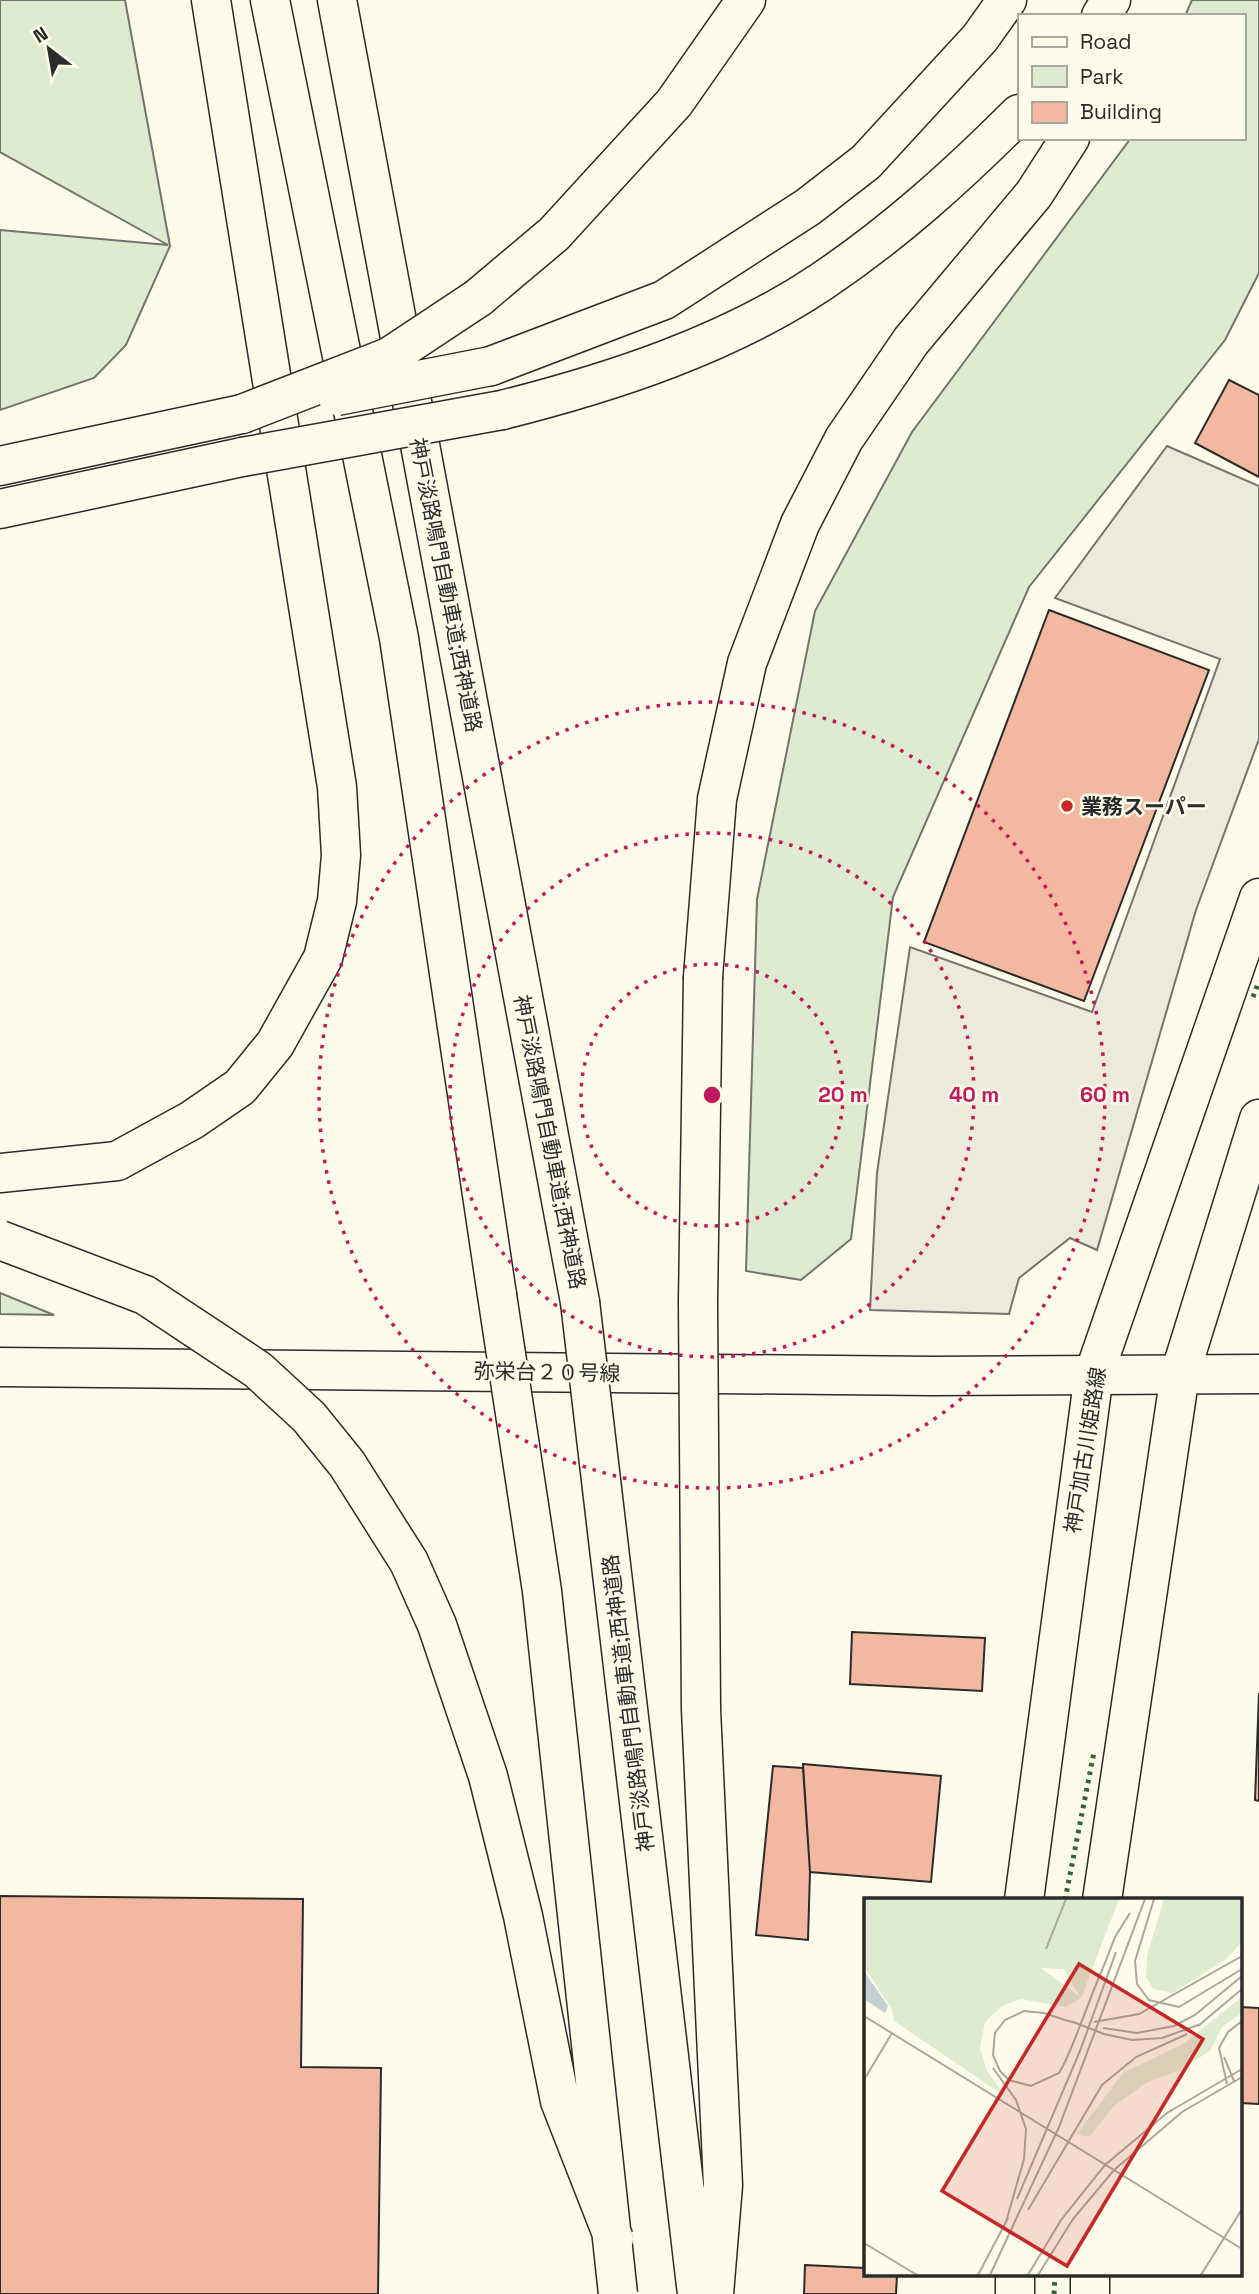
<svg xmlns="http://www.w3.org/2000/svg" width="1259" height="2294" font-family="'Space Grotesk','Noto Sans JP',sans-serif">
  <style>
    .green { fill: #deebd1; stroke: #74746e; stroke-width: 2 }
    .parking { fill: #eceadb; stroke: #74746e; stroke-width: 2 }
    .building { fill: #f2b8a0; stroke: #2b2b2b; stroke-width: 2 }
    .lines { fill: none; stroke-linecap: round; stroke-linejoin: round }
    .tertiary-casing { stroke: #2b2b2b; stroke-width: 41 }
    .primary-casing { stroke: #2b2b2b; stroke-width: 41 }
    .motorway-casing { stroke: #2b2b2b; stroke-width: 41 }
    .tertiary { stroke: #fdfbea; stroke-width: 38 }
    .primary { stroke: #fdfbea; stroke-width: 38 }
    .motorway { stroke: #fdfbea; stroke-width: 38 }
    .motorway-bridge-casing { stroke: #2b2b2b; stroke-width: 41; stroke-linecap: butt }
    .motorway-bridge { stroke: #fdfbea; stroke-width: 38 }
    .hedge { stroke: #34623c; stroke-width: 5; stroke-dasharray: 3.5 5; stroke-linecap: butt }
    .ring { fill: none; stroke: #c2185b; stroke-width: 3.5; stroke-dasharray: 3.5 7 }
    .poi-dot { fill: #c62828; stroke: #fdfbea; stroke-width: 2.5 }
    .labels { text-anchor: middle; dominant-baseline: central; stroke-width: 5; stroke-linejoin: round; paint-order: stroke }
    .street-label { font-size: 21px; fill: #2b2b2b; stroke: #fdfbea }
    .poi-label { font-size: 21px; font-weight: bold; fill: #2b2b2b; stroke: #fdfbea; text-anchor: start }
    .inset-road { fill: none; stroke: #a9a89e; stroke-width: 2 }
    .view { fill: #c62828; fill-opacity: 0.15; stroke: #c62828; stroke-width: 3.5 }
    .inset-edge { fill: none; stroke: #2b2b2b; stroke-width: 3.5 }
    .centre { fill: #c2185b; stroke: #fdfbea; stroke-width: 3.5 }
    .ring-label { font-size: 21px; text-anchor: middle; font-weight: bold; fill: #c2185b; stroke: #fdfbea; stroke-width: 5; stroke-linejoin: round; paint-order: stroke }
  </style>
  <rect width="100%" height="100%" fill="#fdfbea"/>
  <path class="green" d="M0 0H125L170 246 126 345 94 378 0 410V230L168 245 0 152Z
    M1192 0H1259V273L1225 340 1029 587 893 897 851 1239 801 1280 746 1271 757 899 815 611 912 432 1131 138H1243V16H1185Z
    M0 1293 54 1315 0 1314Z"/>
  <path class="parking" d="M1167 446 1259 486V739L1196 910 1097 1250 1070 1238 1019 1278 1009 1314 870 1310 877 1173 910 947 1092 1012 1220 659 1055 598Z"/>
  <path class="building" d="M1229 380 1259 395V477L1195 443Z
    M1049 610 1209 670 1084 1001 924 942Z
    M852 1632 985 1638 982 1691 850 1684Z
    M1259 1693V1801L1255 1800Z
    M803 1764 941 1776 931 1882 810 1872Z
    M773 1766 803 1768 810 1872 808 1940 756 1935Z
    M0 1896 303 1899 301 2067 381 2068 378 2294H0Z
    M1240 2007 1259 2008V2104L1240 2103Z
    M805 2265 865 2268V2275H897L896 2294H804Z"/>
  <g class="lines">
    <g class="tertiary-casing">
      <path id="tertiary" d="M0 1367 932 1376 1259 1374"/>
    </g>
    <g class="primary-casing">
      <path id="primary" d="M1024 1900 1094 1374 1259 898
        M1102 1900 1180 1374 1259 1119
        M1015 2275V2294
        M1090 2294V2275"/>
    </g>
    <g class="motorway-casing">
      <path id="motorway" d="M270 0 399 638 497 1295
        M337 0 580 1302
        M1101 16 1111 0
        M478 298 554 234 674 103 746 0
        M491 366 664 300 808 207 866 162 980 38 1007 0
        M502 410C610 383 727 345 821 282 894 233 957 176 1019 114
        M0 466 242 414
        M0 509 242 457
        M703 977 717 799 747 663 800 524 844 439 911 341 1034 194 1070 138
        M0 1173 117 1161 192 1120 240 1087 275 1044 323 958 337 901 341 855 337 787 211 0"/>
    </g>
    <use href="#tertiary" class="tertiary"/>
    <use href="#primary" class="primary"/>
    <use href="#motorway" class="motorway"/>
    <g class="motorway-bridge-casing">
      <path id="motorway-bridge" d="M337 396 491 366
        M242 414 389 357 478 298
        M242 457 502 410
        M703 977 698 1302 701 1709 723 2185 714 2294
        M0 1240 145 1295 258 1370 309 1417 347 1464 409 1562 437 1625 488 1776 523 1916 560 2101 614 2239
        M497 1295 542 1591 618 2294
        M580 1302 697 2294"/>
    </g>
    <use href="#motorway-bridge" class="motorway-bridge"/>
    <path class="hedge" d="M1253 997 1259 981
      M1065 1900 1094 1752
      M1054 2294 1055 2275"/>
  </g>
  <g class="ring">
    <circle cx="712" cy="1095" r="131"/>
    <circle cx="712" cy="1095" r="262"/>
    <circle cx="712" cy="1095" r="393"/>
  </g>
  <circle class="poi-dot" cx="1067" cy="806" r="7"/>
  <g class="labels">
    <g class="street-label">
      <text transform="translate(446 585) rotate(79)">神戸淡路鳴門自動車道;西神道路</text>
      <text transform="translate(550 1142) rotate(79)">神戸淡路鳴門自動車道;西神道路</text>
      <text transform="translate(547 1372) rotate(1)">弥栄台２０号線</text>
      <text transform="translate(1085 1450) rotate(-81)">神戸加古川姫路線</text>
      <text transform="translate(628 1703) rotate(-97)">神戸淡路鳴門自動車道;西神道路</text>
    </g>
    <g class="poi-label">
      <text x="1081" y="806">業務スーパー</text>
    </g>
  </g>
  <g transform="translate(864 1898)">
    <rect width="378" height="378" fill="#fdfbea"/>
    <path d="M0 1H255L217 100 202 109 157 101 138 108 121 124 116 150 123 173 142 199 30 123 28 111 0 69ZM177 70 200 71 216 99ZM300 1H378V44L362 61 309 95 289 91 282 79 283 58ZM378 99V115L359 128 346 153 316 172 282 185 250 208 225 239 213 236 259 175 319 146Z" fill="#deebd1" fill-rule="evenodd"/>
    <path d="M0 73 24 108 21 115 0 101Z" fill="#c7d0d0"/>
    <path class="inset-road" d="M290 1 271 63 273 86 285 102 315 109 378 71M266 15 251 39 243 60 231 89 210 143 201 164 195 175 167 188 145 182 136 173 129 157 131 135 141 122 160 113 180 115 201 122 212 125 240 136 268 142 298 140 337 126M182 51 202 1M0 118 378 351M230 124 275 116 378 58M334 128 378 91M239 130 273 135 310 128 331 117 378 78M360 159 370 183M129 170 152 202 162 231 160 261 142 324M0 182 28 135M363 186 355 150 364 134 378 123M153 301 216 153 252 54M164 312 238 187 272 159 323 136M0 345 53 377M114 377 144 320M126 377 195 229 281 1M164 377 197 322 241 267 303 215 378 171M174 377 209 321 250 272 318 214 378 179M337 377 378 311"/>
    <path class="view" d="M215 66 339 141 203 368 78 293Z"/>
    <rect width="378" height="378" class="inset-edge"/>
  </g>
  <circle cx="712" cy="1095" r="10" class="centre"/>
  <g class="ring-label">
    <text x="843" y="1102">20 m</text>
    <text x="974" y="1102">40 m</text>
    <text x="1105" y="1102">60 m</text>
  </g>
  <rect x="1018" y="14" width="228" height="126" fill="#fdfbea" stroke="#a9a89e" stroke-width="2"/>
  <rect x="1032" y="37" width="35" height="10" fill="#fdfbea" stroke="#a9a89e" stroke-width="2"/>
  <text x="1080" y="49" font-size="21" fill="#2b2b2b">Road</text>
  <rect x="1032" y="66" width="35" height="21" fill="#deebd1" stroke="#a9a89e" stroke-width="2"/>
  <text x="1080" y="84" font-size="21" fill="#2b2b2b">Park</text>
  <rect x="1032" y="102" width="35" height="21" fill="#f2b8a0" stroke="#a9a89e" stroke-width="2"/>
  <text x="1080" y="119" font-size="21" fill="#2b2b2b">Building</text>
  <g transform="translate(49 49) rotate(329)" stroke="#fdfbea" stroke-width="5" paint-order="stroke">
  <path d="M0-5L12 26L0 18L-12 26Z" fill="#2b2b2b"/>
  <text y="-10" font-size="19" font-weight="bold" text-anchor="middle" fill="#2b2b2b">N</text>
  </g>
</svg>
